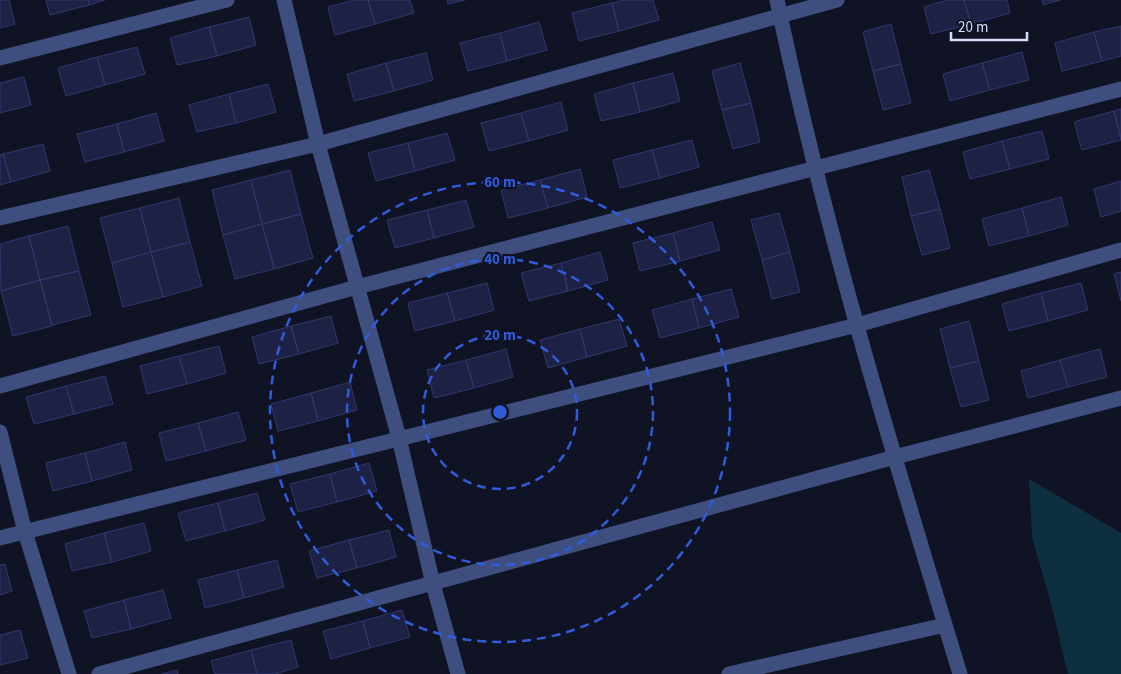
<svg xmlns="http://www.w3.org/2000/svg" width="1121" height="674" font-family="'Source Sans 3',sans-serif">
  <style>
    .water { fill: #0e2f3f }
    .building { fill: #1d2143; stroke: #31376e }
    .lines { fill: none; stroke-linecap: round; stroke-linejoin: round }
    .minor { stroke: #3e4f7f; stroke-width: 15 }
    .ring { fill: none; stroke: #305cdc; stroke-width: 2.5; stroke-dasharray: 9 6 }
    .centre { fill: #305cdc; stroke: #101324; stroke-width: 2.5 }
    .ring-label { font-size: 15px; text-anchor: middle; font-weight: bold; fill: #305cdc; stroke: #101324; stroke-width: 4.5; stroke-linejoin: round; paint-order: stroke }
  </style>
  <rect width="100%" height="100%" fill="#101324"/>
  <path class="water" d="M1029 479 1121 533V674H1068L1049 596 1032 537Z"/>
  <path class="building" d="M0 0H9L15 24 0 28Z
    M46 0H88L89 5 50 15Z
    M88 0H105L89 5Z
    M354 0H368L375 24 335 35 328 7Z
    M368 0H410L414 13 375 24Z
    M447 0H465L448 4Z
    M624 0H653L659 20 619 31 612 3Z
    M947 0H964L971 24 931 34 924 7Z
    M964 0H1007L1010 13 971 24Z
    M1042 0H1060L1043 5Z
    M612 3 619 31 579 41 572 13Z
    M249 17 256 45 217 56 209 27Z
    M539 22 547 50 507 61 500 33Z
    M891 24 901 64 873 71 863 32Z
    M1121 26V56L1102 61 1094 32Z
    M209 27 217 56 177 65 170 38Z
    M1094 32 1102 61 1062 71 1055 43Z
    M500 33 507 61 468 71 460 43Z
    M137 47 145 74 105 85 97 57Z
    M1022 52 1029 80 990 90 982 63Z
    M426 53 433 80 394 91 386 63Z
    M97 57 105 85 66 96 58 68Z
    M386 63 394 91 354 101 347 74Z
    M740 63 751 103 722 110 712 71Z
    M982 63 990 90 950 101 943 74Z
    M901 64 911 103 883 110 873 71Z
    M673 73 680 101 640 112 633 83Z
    M24 77 31 105 0 113V83Z
    M633 83 640 112 601 121 594 94Z
    M268 84 276 112 236 123 229 94Z
    M229 94 236 123 197 132 189 105Z
    M561 102 568 130 529 141 521 113Z
    M751 103 760 142 733 149 722 110Z
    M1121 109V137L1114 111Z
    M1114 111 1121 140 1082 150 1074 122Z
    M156 113 164 141 124 152 117 124Z
    M521 113 529 141 489 151 481 123Z
    M117 124 124 152 85 162 77 134Z
    M1042 131 1049 159 1010 169 1002 141Z
    M447 133 455 160 415 171 408 143Z
    M692 140 699 167 660 178 652 150Z
    M1002 141 1010 169 970 179 963 152Z
    M408 143 415 171 376 181 368 153Z
    M43 144 50 171 11 182 3 154Z
    M652 150 660 178 620 188 613 160Z
    M3 154 11 182 0 185V155Z
    M580 169 587 197 548 208 540 180Z
    M290 170 301 214 262 224 251 180Z
    M929 170 940 209 911 216 902 177Z
    M251 180 262 224 223 235 212 190Z
    M540 180 548 208 508 218 501 190Z
    M1121 181V211L1101 217 1094 189Z
    M1061 197 1068 225 1029 236 1022 208Z
    M179 198 190 242 151 252 140 208Z
    M466 200 474 227 434 238 427 210Z
    M140 208 151 252 112 263 100 218Z
    M1022 208 1029 236 989 246 982 219Z
    M940 209 950 248 922 255 911 216Z
    M427 210 434 238 395 248 387 220Z
    M779 213 790 252 762 260 751 220Z
    M301 214 313 258 275 269 262 224Z
    M712 222 720 250 680 261 673 233Z
    M262 224 274 269 235 279 223 235Z
    M68 226 79 271 40 280 29 236Z
    M673 233 680 261 640 271 633 243Z
    M29 236 40 280 1 291 0 244Z
    M190 242 202 286 163 297 151 252Z
    M151 252 163 297 123 307 112 263Z
    M600 252 608 280 568 291 561 263Z
    M790 252 800 292 772 299 762 260Z
    M561 263 568 291 529 301 521 273Z
    M79 271 91 315 52 325 40 280Z
    M1121 272V301L1114 274Z
    M40 280 52 326 13 336 1 291Z
    M487 283 494 310 455 321 447 293Z
    M1081 283 1088 310 1048 321 1041 293Z
    M731 289 739 317 699 328 692 299Z
    M447 293 455 321 415 331 408 303Z
    M1041 293 1048 321 1009 331 1002 304Z
    M692 299 699 328 660 338 652 310Z
    M331 316 338 343 299 354 291 326Z
    M619 319 627 346 587 357 580 329Z
    M969 321 979 361 950 368 940 329Z
    M291 326 299 354 259 364 252 337Z
    M580 329 587 357 548 368 540 340Z
    M219 346 226 373 187 384 179 356Z
    M506 349 513 377 474 388 466 360Z
    M1100 349 1107 377 1068 387 1060 360Z
    M179 356 187 384 147 394 140 366Z
    M466 360 474 388 434 398 427 370Z
    M1060 360 1068 387 1028 398 1021 371Z
    M979 361 989 400 961 407 950 368Z
    M105 376 113 404 74 414 66 386Z
    M350 382 357 410 318 421 311 393Z
    M66 386 74 414 34 424 26 397Z
    M311 393 318 421 278 431 271 404Z
    M238 412 246 440 206 451 198 423Z
    M198 423 206 451 166 461 159 433Z
    M125 442 132 470 92 481 85 453Z
    M85 453 92 481 53 491 46 463Z
    M369 463 377 491 337 502 330 474Z
    M330 474 337 502 298 512 290 484Z
    M257 493 265 520 225 531 218 503Z
    M218 503 225 531 186 541 178 513Z
    M144 523 151 551 112 562 104 533Z
    M389 530 396 557 357 568 349 540Z
    M104 533 112 562 72 571 65 544Z
    M349 540 357 568 317 578 309 551Z
    M277 560 284 587 244 598 237 570Z
    M5 564 12 591 0 595V565Z
    M237 570 244 598 205 608 198 580Z
    M163 590 171 618 131 629 124 600Z
    M124 600 131 629 92 638 84 611Z
    M402 610 410 637 370 648 363 621Z
    M363 621 370 648 331 659 323 631Z
    M20 630 28 658 0 665V635Z
    M291 640 298 667 275 674H257L251 650Z
    M251 650 257 674H215L211 661Z
    M177 670 178 674H162Z"/>
  <g class="lines">
    <path class="minor" d="M284 0 318 144 399 438 433 584 458 674
      M777 0C824 228 892 451 960 674
      M0 58 227 0
      M0 218 318 144 837 0
      M0 386 357 287 1121 89
      M0 432 25 532 69 674
      M0 538 857 325 1121 250
      M99 674 895 457 1121 398
      M729 674 945 625"/>
  </g>
  <g class="ring">
    <circle cx="500" cy="412" r="77"/>
    <circle cx="500" cy="412" r="153"/>
    <circle cx="500" cy="412" r="230"/>
  </g>
  <circle cx="500" cy="412" r="8" class="centre"/>
  <g class="ring-label">
    <text x="500" y="187">60 m</text>
    <text x="500" y="264">40 m</text>
    <text x="500" y="340">20 m</text>
  </g>
  <path d="M951 32v8h76v-8" fill="none" stroke="#d6ddfc" stroke-width="2.5"/>
  <text x="958" y="32" font-size="15" fill="#d6ddfc" stroke="#101324" stroke-width="4" paint-order="stroke">20 m</text>
</svg>
